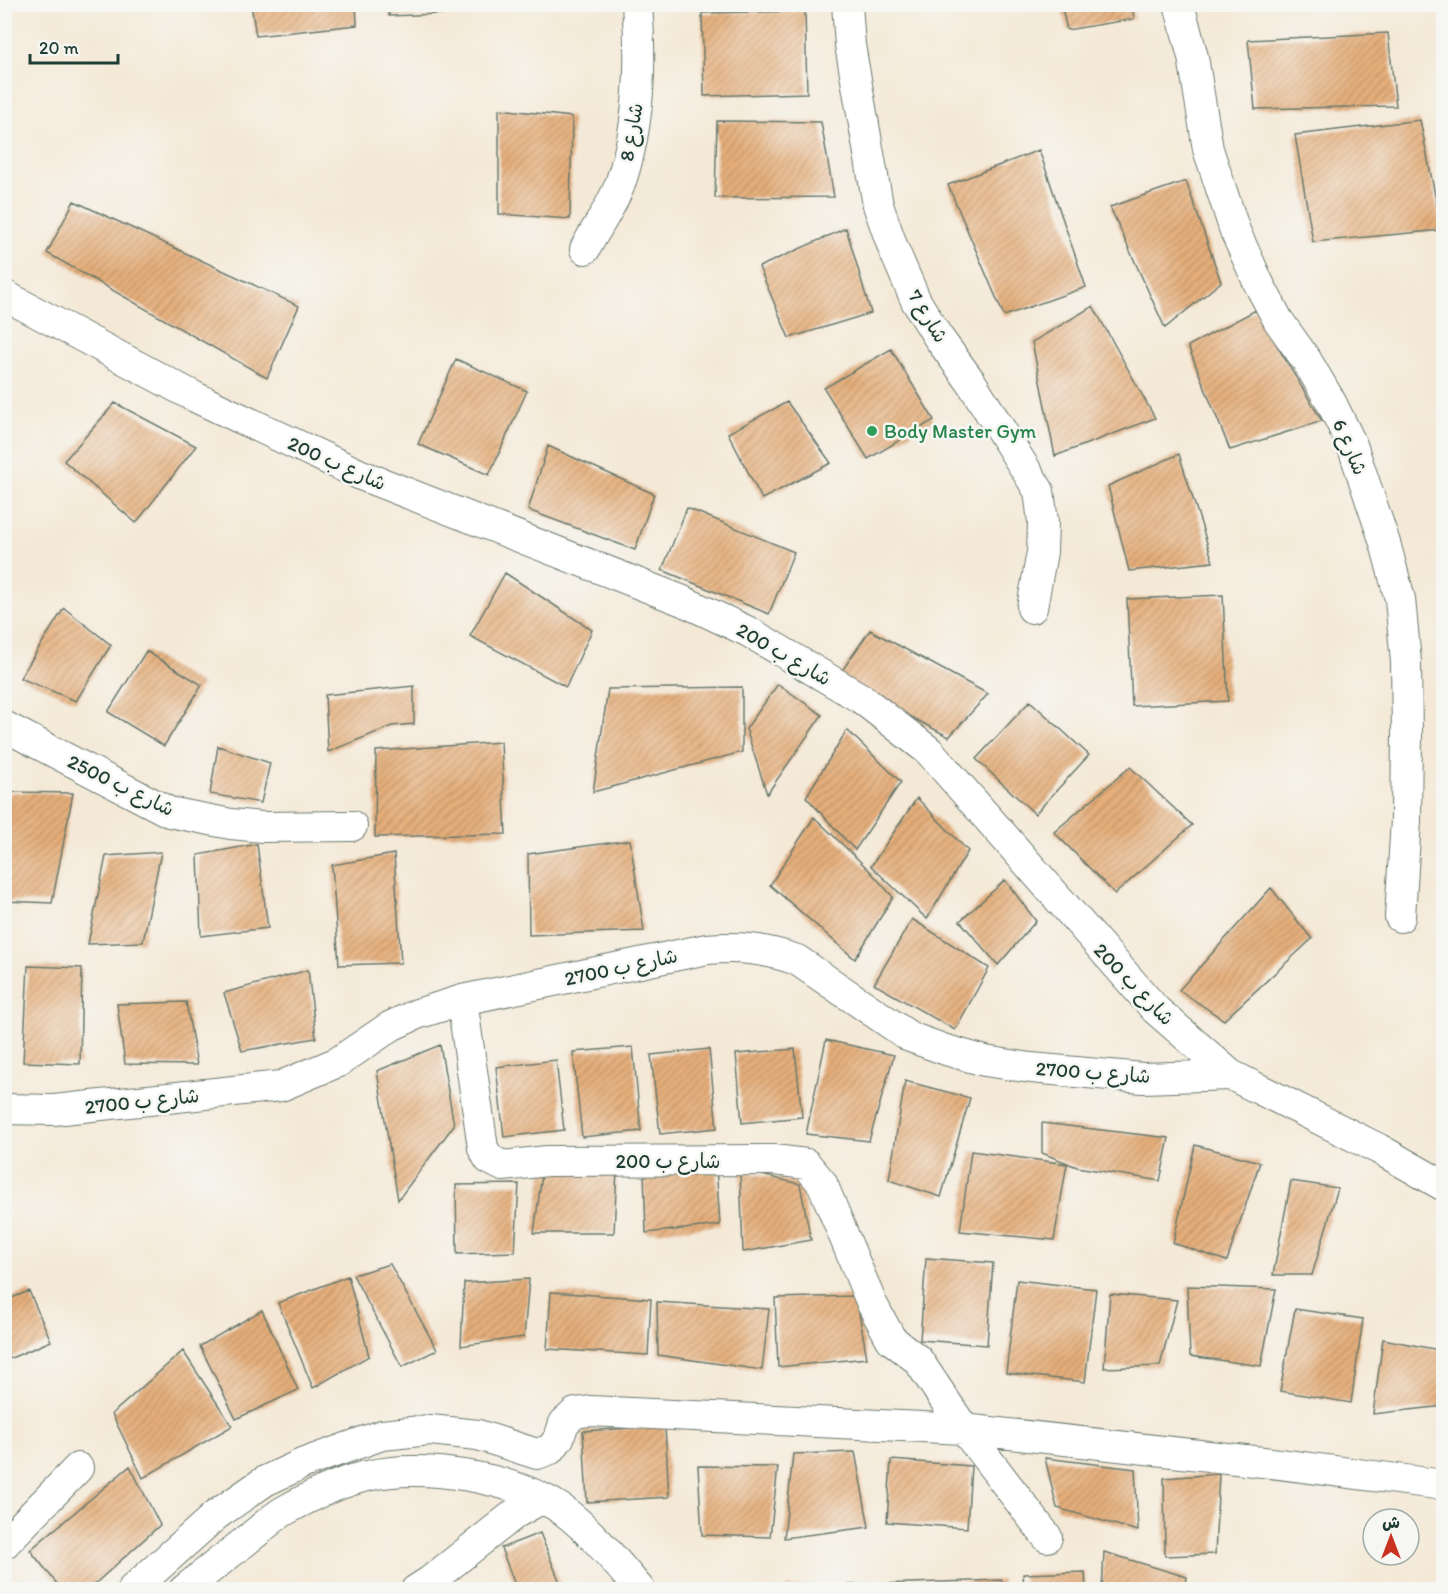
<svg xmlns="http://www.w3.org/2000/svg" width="1448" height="1594" font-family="Itim,'Playpen Sans Arabic',sans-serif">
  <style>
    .building { fill: url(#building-hatch) }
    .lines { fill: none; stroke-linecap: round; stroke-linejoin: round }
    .minor-casing { stroke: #6a796d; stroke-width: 32 }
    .minor { stroke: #fff; stroke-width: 30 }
    .leisure-dot { fill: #2e9e5b; stroke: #f6f6f2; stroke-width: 2 }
    .labels { text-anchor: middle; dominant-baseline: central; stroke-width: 5; stroke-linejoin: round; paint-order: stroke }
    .street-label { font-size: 20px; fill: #1f3d34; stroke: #f6f6f2 }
    .leisure-label { font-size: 20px; fill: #27864d; stroke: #f6f6f2; text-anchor: start }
  </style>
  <defs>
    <pattern id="building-hatch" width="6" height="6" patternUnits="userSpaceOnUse" patternTransform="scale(1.5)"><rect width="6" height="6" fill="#e6af7a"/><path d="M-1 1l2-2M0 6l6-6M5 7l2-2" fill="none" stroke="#ba9065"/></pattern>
  </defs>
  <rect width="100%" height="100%" fill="#f6f6f2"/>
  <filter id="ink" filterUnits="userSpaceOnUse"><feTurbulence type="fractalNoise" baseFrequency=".0167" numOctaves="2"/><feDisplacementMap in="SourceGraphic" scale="12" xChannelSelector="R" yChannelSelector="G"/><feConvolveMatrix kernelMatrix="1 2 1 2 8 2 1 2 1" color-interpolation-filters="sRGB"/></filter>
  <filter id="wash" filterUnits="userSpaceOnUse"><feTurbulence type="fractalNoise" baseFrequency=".008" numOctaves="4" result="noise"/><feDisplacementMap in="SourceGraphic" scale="24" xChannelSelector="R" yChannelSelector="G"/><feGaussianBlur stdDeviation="1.35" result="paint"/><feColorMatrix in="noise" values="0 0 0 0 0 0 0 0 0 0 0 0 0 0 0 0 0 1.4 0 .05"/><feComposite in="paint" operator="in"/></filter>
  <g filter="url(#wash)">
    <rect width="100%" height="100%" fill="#f4e9d7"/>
    <g id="blocks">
      <path class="building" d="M251 4H356L357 25 256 36Z
        M388 4H464V13L389 16Z
        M1061 4H1132L1134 19 1067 30Z
        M805 11 807 93 704 96 702 13Z
        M1388 33 1396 106 1255 109 1248 40Z
        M499 109 572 117 570 219 499 214Z
        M1420 120 1442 230 1313 242 1295 135Z
        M717 121 821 122 834 197 715 198Z
        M1039 150 1086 287 1004 316 948 185Z
        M1186 181 1221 282 1165 328 1110 207Z
        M74 201 299 306 267 378 47 253Z
        M846 228 871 313 789 338 759 267Z
        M1093 306 1155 418 1055 456 1032 342Z
        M1256 310 1322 421 1230 450 1188 346Z
        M891 349 934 420 868 459 824 388Z
        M456 359 527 391 489 475 418 444Z
        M787 402 831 463 762 499 728 433Z
        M115 403 196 446 136 523 64 461Z
        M548 446 654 494 635 550 528 510Z
        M1179 454 1213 562 1129 571 1108 486Z
        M687 508 794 552 769 614 662 570Z
        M505 573 592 630 566 687 470 636Z
        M1223 595 1228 701 1132 706 1127 599Z
        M64 608 111 645 76 701 20 678Z
        M870 630 988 694 949 737 837 678Z
        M146 651 202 685 164 746 108 712Z
        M778 684 822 715 767 794 746 729Z
        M414 686V724L392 726 328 752 325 695Z
        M742 687V752L593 792 608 689Z
        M1030 701 1089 755 1035 814 976 759Z
        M847 730 901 782 855 850 806 797Z
        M501 742 506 834 375 837 376 751Z
        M218 746 270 763 261 803 210 794Z
        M1130 767 1192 825 1115 894 1054 832Z
        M10 792 73 793 52 903 4 901V811Z
        M917 798 968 851 927 919 871 866Z
        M814 817 869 870 893 897 855 959 770 885Z
        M630 840 644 931 529 935 528 854Z
        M257 844 268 928 201 936 198 855Z
        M161 852 143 942 88 944 106 856Z
        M394 854 401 963 339 965 332 865Z
        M1005 880 1036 921 998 965 960 921Z
        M1271 888 1312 939 1224 1020 1179 990Z
        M912 919 989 968 955 1030 874 984Z
        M28 966 82 968 80 1064 23 1062Z
        M308 970 316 1038 242 1051 224 993Z
        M186 1002 197 1065 125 1064 117 1004Z
        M826 1040 894 1055 869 1141 806 1134Z
        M440 1045 454 1125 398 1200 377 1071Z
        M633 1047 641 1131 582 1137 573 1052Z
        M709 1049 717 1128 660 1134 651 1055Z
        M795 1049 802 1117 742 1123 736 1054Z
        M556 1060 564 1130 504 1137 496 1067Z
        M905 1081 970 1098 941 1197 889 1180Z
        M1042 1123 1169 1138 1160 1181 1077 1167 1042 1153Z
        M1195 1145 1260 1162 1227 1261 1173 1243Z
        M971 1151 1067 1164 1054 1240 960 1231Z
        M716 1166 720 1225 646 1233 644 1172Z
        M543 1167 617 1168 614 1233H534Z
        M740 1170 800 1184 811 1240 743 1252Z
        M1291 1181 1338 1188 1312 1275H1273Z
        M519 1184 515 1252 457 1254 456 1185Z
        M926 1258 993 1263 987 1345 920 1340Z
        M390 1264 437 1350 402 1367 353 1275Z
        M348 1276 369 1356 313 1388 278 1303Z
        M529 1279 524 1337 461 1346 464 1283Z
        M1017 1280 1096 1289 1085 1382 1006 1373Z
        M1187 1286 1276 1289 1261 1366 1190 1356Z
        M29 1291 51 1341 4 1361V1301Z
        M551 1292 651 1299 648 1355 547 1349Z
        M1110 1294 1177 1300 1160 1366 1104 1368Z
        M856 1296 867 1358 778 1367 775 1298Z
        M657 1302 769 1309 762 1370 658 1355Z
        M1295 1309 1363 1319 1351 1403 1280 1391Z
        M262 1310 298 1390 236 1419 200 1346Z
        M1383 1339 1444 1351V1406L1373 1414Z
        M183 1351 232 1426 143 1478 112 1414Z
        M665 1426 669 1497 587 1502 583 1431Z
        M855 1452 869 1527 784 1538 793 1454Z
        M1045 1458 1135 1469 1138 1531 1057 1508Z
        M891 1460 971 1466 967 1528 887 1522Z
        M130 1466 160 1525 88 1590H62L30 1550Z
        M698 1466 778 1467 770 1537 702 1535Z
        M1219 1474 1215 1554 1165 1556 1164 1478Z
        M540 1533 563 1590H517L501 1548Z
        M1104 1552 1187 1577 1185 1590H1102Z
        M1085 1572 1086 1590H1024L1023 1574Z
        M1002 1580 1001 1590H786V1587Z"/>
    </g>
  </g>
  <g filter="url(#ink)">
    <use href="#blocks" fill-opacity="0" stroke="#6a796d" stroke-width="1.5"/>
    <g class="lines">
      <g class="minor-casing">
        <path id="minor" d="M847 4 850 45 878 205 893 248 916 301 938 337 971 382 1039 491 1043 522 1042 552 1032 608
          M1179 4 1193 57 1208 149 1235 231 1259 284 1278 320 1307 361 1331 402 1352 445 1385 543 1400 599 1406 662 1407 735 1406 820 1400 917
          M585 249C596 228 612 206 620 184 640 127 642 64 637 4
          M4 295 195 397 361 475 683 601 749 632 862 699 929 751 1156 1010 1231 1075 1379 1149 1444 1186
          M4 726 169 812 231 824 262 827 352 826
          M462 1000 483 1148 489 1159 503 1166 547 1161 774 1160 806 1164 822 1183 872 1304 891 1339 918 1360 964 1429 1047 1537
          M4 1109 54 1110 281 1086 338 1062 391 1026 417 1014 462 1000 707 949C739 946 766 949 797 960L910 1037 946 1050 985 1061 1031 1068 1143 1078 1231 1075
          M4 1544 78 1468
          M132 1590 216 1515 265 1481 304 1463 382 1435 430 1430 478 1435 537 1454 551 1449 559 1438 564 1423 575 1413 590 1411 964 1429 1263 1462 1444 1485
          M184 1590C206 1572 229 1554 252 1536 262 1528 272 1518 284 1511 309 1497 339 1482 367 1476 422 1462 518 1478 564 1511 593 1533 616 1562 640 1590
          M416 1590 430 1581 516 1513 541 1499"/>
      </g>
      <use href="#minor" class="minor"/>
    </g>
  </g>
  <circle class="leisure-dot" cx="872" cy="431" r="6"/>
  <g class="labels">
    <g class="street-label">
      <text transform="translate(631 132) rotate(-80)">شارع 8</text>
      <text transform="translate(928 316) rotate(59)">شارع 7</text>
      <text transform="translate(1350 447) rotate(67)">شارع 6</text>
      <text transform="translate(337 463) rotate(24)">شارع ب 200</text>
      <text transform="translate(784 654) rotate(30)">شارع ب 200</text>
      <text transform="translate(121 785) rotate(26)">شارع ب 2500</text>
      <text transform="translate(621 967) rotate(-12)">شارع ب 2700</text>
      <text transform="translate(1134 984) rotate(46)">شارع ب 200</text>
      <text transform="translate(1093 1072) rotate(4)">شارع ب 2700</text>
      <text transform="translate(142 1101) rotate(-6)">شارع ب 2700</text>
      <text x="668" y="1161">شارع ب 200</text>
    </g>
    <g class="leisure-label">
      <text x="884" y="431">Body Master Gym</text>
    </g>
  </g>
  <rect width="1448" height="1594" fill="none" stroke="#f6f6f2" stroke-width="24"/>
  <g transform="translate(1391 1537)"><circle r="28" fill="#f6f6f2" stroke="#a0aca6" stroke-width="1.5"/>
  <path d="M0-4.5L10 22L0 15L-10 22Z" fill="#c8321e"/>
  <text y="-9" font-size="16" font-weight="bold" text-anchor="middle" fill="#1f3d34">ش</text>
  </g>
  <path d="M30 54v9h88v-9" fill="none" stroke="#1f3d34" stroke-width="3"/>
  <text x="39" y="54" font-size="18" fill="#1f3d34" stroke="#f6f6f2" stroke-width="4.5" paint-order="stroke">20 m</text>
</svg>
